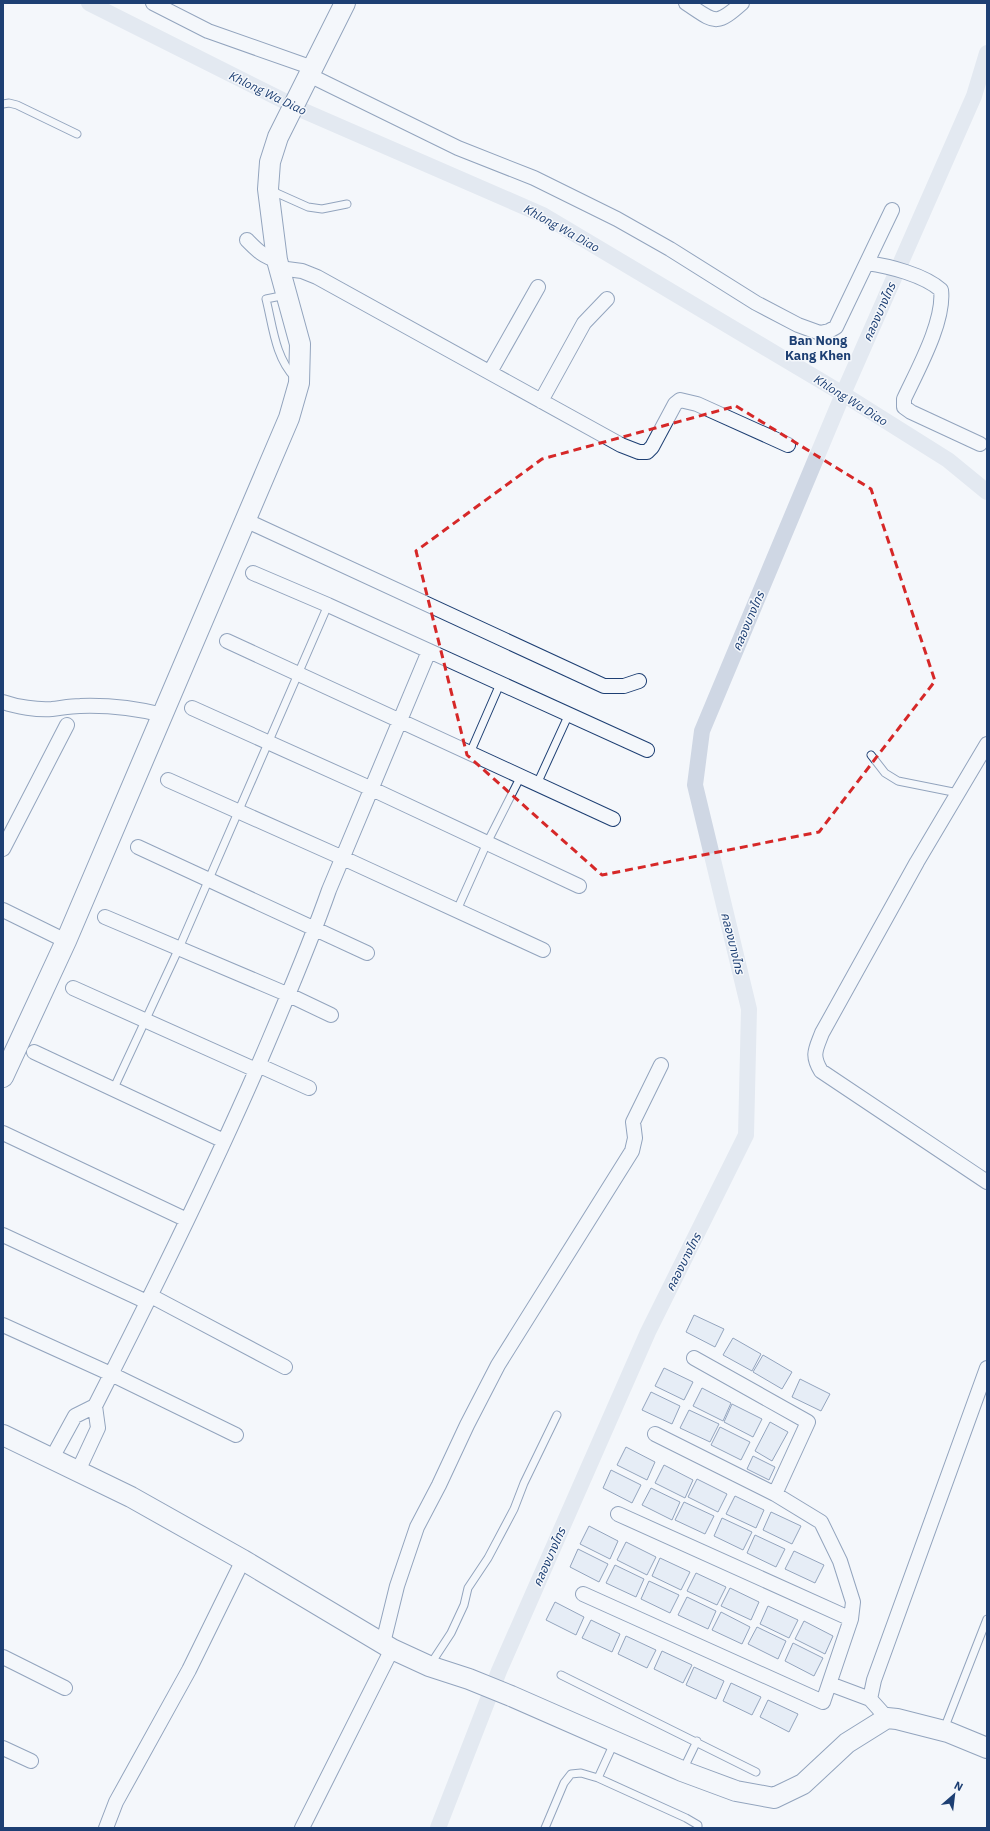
<svg xmlns="http://www.w3.org/2000/svg" width="990" height="1831" font-family="'IBM Plex Sans','Noto Sans Thai',sans-serif">
  <style>
    .lines { fill: none; stroke-linecap: round; stroke-linejoin: round }
    .canal { stroke: #cfd7e4; stroke-width: 16 }
    .building { fill: #d5e0f0; stroke: #1d3f73 }
    .lane-casing { stroke: #1d3f73; stroke-width: 9 }
    .street-casing { stroke: #1d3f73; stroke-width: 16 }
    .secondary-casing { stroke: #1d3f73; stroke-width: 22 }
    .lane { stroke: #f4f7fb; stroke-width: 7 }
    .street { stroke: #f4f7fb; stroke-width: 14 }
    .secondary { stroke: #f4f7fb; stroke-width: 20 }
    .marked { fill: none; stroke: #d62828; stroke-width: 3; stroke-dasharray: 8 5; stroke-linejoin: round }
    .labels { text-anchor: middle; dominant-baseline: central; stroke-width: 3; stroke-linejoin: round; paint-order: stroke }
    .water-label { font-size: 12px; font-style: italic; fill: #1d3f73; stroke: #f4f7fb }
    .quarter-label { font-size: 13px; font-weight: bold; fill: #1d3f73; stroke: #f4f7fb }
  </style>
  <rect width="100%" height="100%" fill="#f4f7fb"/>
  <g class="lines">
    <path class="canal" d="M89 3 304 111 543 215 843 394 948 460 987 492
      M438 1828 499 1671 648 1332 746 1135 749 1009 695 785 702 731 843 394 974 96 987 53"/>
  </g>
  <path class="building" d="M694 1315 724 1329 715 1347 686 1332Z
    M733 1338 761 1354 752 1371 723 1355Z
    M763 1355 792 1372 782 1389 753 1372Z
    M664 1368 693 1382 684 1400 655 1386Z
    M800 1379 830 1394 821 1411 792 1397Z
    M702 1388 731 1403 723 1421 693 1406Z
    M651 1392 680 1406 672 1424 642 1410Z
    M732 1404 762 1419 753 1437 724 1422Z
    M689 1410 719 1424 710 1442 680 1428Z
    M770 1422 788 1432 772 1461 755 1451Z
    M720 1427 750 1442 741 1460 711 1445Z
    M626 1447 655 1462 647 1480 617 1465Z
    M753 1456 775 1467 769 1480 747 1469Z
    M664 1465 693 1480 685 1498 655 1483Z
    M611 1470 641 1485 632 1503 603 1488Z
    M697 1479 727 1494 718 1512 688 1497Z
    M651 1488 680 1502 672 1520 642 1505Z
    M735 1496 764 1510 756 1528 726 1514Z
    M684 1502 714 1516 705 1534 675 1520Z
    M771 1512 801 1526 792 1544 763 1530Z
    M722 1518 752 1532 743 1550 714 1536Z
    M589 1526 618 1541 610 1559 580 1544Z
    M755 1535 785 1549 776 1567 747 1553Z
    M626 1542 656 1557 647 1575 617 1560Z
    M578 1549 608 1564 599 1582 570 1567Z
    M794 1551 824 1565 815 1583 785 1569Z
    M660 1558 690 1572 681 1590 652 1576Z
    M615 1565 644 1579 636 1597 606 1583Z
    M696 1573 726 1587 717 1605 687 1591Z
    M649 1581 679 1595 670 1613 641 1599Z
    M730 1588 759 1602 751 1620 721 1606Z
    M687 1597 716 1611 708 1629 678 1615Z
    M555 1602 584 1617 576 1635 546 1620Z
    M768 1606 798 1620 789 1638 760 1624Z
    M721 1612 750 1627 742 1644 712 1630Z
    M591 1620 620 1634 612 1652 582 1638Z
    M804 1621 833 1636 825 1654 795 1639Z
    M757 1627 786 1641 778 1659 748 1644Z
    M626 1636 656 1650 647 1668 618 1654Z
    M793 1643 823 1658 814 1676 785 1661Z
    M662 1651 692 1665 683 1683 654 1669Z
    M694 1667 724 1681 716 1699 686 1685Z
    M731 1683 761 1697 752 1715 723 1701Z
    M768 1700 798 1714 789 1732 760 1717Z"/>
  <g class="lines">
    <g class="lane-casing">
      <path id="lane" d="M3 104 9 103 17 105 77 134
        M270 190 308 207 322 209 347 204
        M286 295 266 299C273 327 275 357 295 378
        M470 753 500 684
        M871 755 885 773 898 781 958 793
        M537 784 569 714
        M457 910 487 843 521 776
        M113 1090 179 948 328 605
        M430 1665 451 1633 464 1605 468 1588 488 1558 514 1509 524 1483 557 1415
        M561 1675 756 1772
        M944 1729 987 1619
        M683 1770 697 1741
        M598 1778 686 1818 698 1825V1828
        M545 1828 564 1783 571 1774 581 1773 598 1778 614 1743"/>
    </g>
    <g class="street-casing">
      <path id="street" d="M153 3 208 31 313 68
        M686 3C715 22 715 27 742 3
        M309 75 458 148 534 178 617 219 670 249 756 303 798 325 820 333 829 331 836 327 892 210
        M247 240C256 249 263 257 277 260
        M867 263C889 266 924 275 941 290 945 321 917 371 904 399V407L911 412 980 444
        M279 268 302 271 317 277 621 445 639 452H647L652 447 675 404 680 400 697 404 788 445
        M490 372 538 287
        M541 401 584 323 607 299
        M245 520 604 686H624L639 681
        M253 573 328 605 647 750
        M227 641 613 819
        M3 702C17 707 37 710 52 709 61 708 71 706 80 706 109 705 135 708 163 715
        M192 708 372 789 579 886
        M987 744 917 862 822 1033C816 1049 811 1055 821 1071L987 1182
        M168 780 343 858 543 950
        M138 847 367 953
        M3 849 67 725
        M3 910 66 941
        M105 917 289 995 331 1015
        M73 988 256 1070
        M34 1052 224 1141
        M258 1065 309 1088
        M3 1133 187 1220
        M3 1235 147 1302
        M151 1296 285 1367
        M3 1325 111 1374 236 1435
        M694 1358 808 1422 775 1494
        M52 1458 75 1416 95 1406
        M78 1471 98 1428 95 1406C152 1294 208 1181 258 1066 283 1007 308 950 329 890L429 651
        M618 1514 851 1619
        M583 1594 823 1702 851 1619 853 1602 840 1561 821 1522 775 1494 655 1434
        M383 1643 397 1586 417 1527 439 1485 467 1425 498 1365 632 1151 635 1138 633 1122 661 1065
        M3 1657 65 1688
        M830 1684 870 1699
        M887 1718 870 1699 874 1680 987 1368
        M3 1748 31 1761
        M106 1828 116 1802 189 1670 243 1560
        M302 1828 392 1649"/>
    </g>
    <g class="secondary-casing">
      <path id="secondary" d="M3 1077 66 941 289 418 299 383 300 344 277 260 268 189 270 162 278 137 345 3
        M3 1435 131 1497 243 1560 392 1649 429 1666 469 1679 511 1696 682 1771 736 1791 774 1798 803 1784 847 1743 887 1718 897 1719 948 1732 987 1748"/>
    </g>
    <use href="#lane" class="lane"/>
    <use href="#street" class="street"/>
    <use href="#secondary" class="secondary"/>
  </g>
  <path d="M0 0H990V1831H0ZM736 406 871 489 935 681 819 832 602 875 467 755 416 551 542 459Z" fill="#f4f7fb" fill-opacity=".55" fill-rule="evenodd"/>
  <path class="marked" d="M736 406 871 489 935 681 819 832 602 875 467 755 416 551 542 459Z"/>
  <g class="labels">
    <g class="water-label">
      <text transform="translate(268 93) rotate(26)">Khlong Wa Diao</text>
      <text transform="translate(562 228) rotate(29)">Khlong Wa Diao</text>
      <text transform="translate(879 312) rotate(-66)">คลองบางไทร</text>
      <text transform="translate(851 400) rotate(32)">Khlong Wa Diao</text>
      <text transform="translate(748 621) rotate(-67)">คลองบางไทร</text>
      <text transform="translate(733 943) rotate(76)">คลองบางไทร</text>
      <text transform="translate(683 1262) rotate(-63)">คลองบางไทร</text>
      <text transform="translate(549 1557) rotate(-66)">คลองบางไทร</text>
    </g>
    <g class="quarter-label">
      <text x="818" y="340">Ban Nong<tspan x="818" dy="15">Kang Khen</tspan></text>
    </g>
  </g>
  <rect width="990" height="1831" fill="none" stroke="#1d3f73" stroke-width="8"/>
  <g transform="translate(954 1795) rotate(28)" stroke="#f4f7fb" stroke-width="3" paint-order="stroke">
  <path d="M0-3L7 15L0 10L-7 15Z" fill="#1d3f73"/>
  <text y="-6" font-size="11" font-weight="bold" text-anchor="middle" fill="#1d3f73">N</text>
  </g>
</svg>
